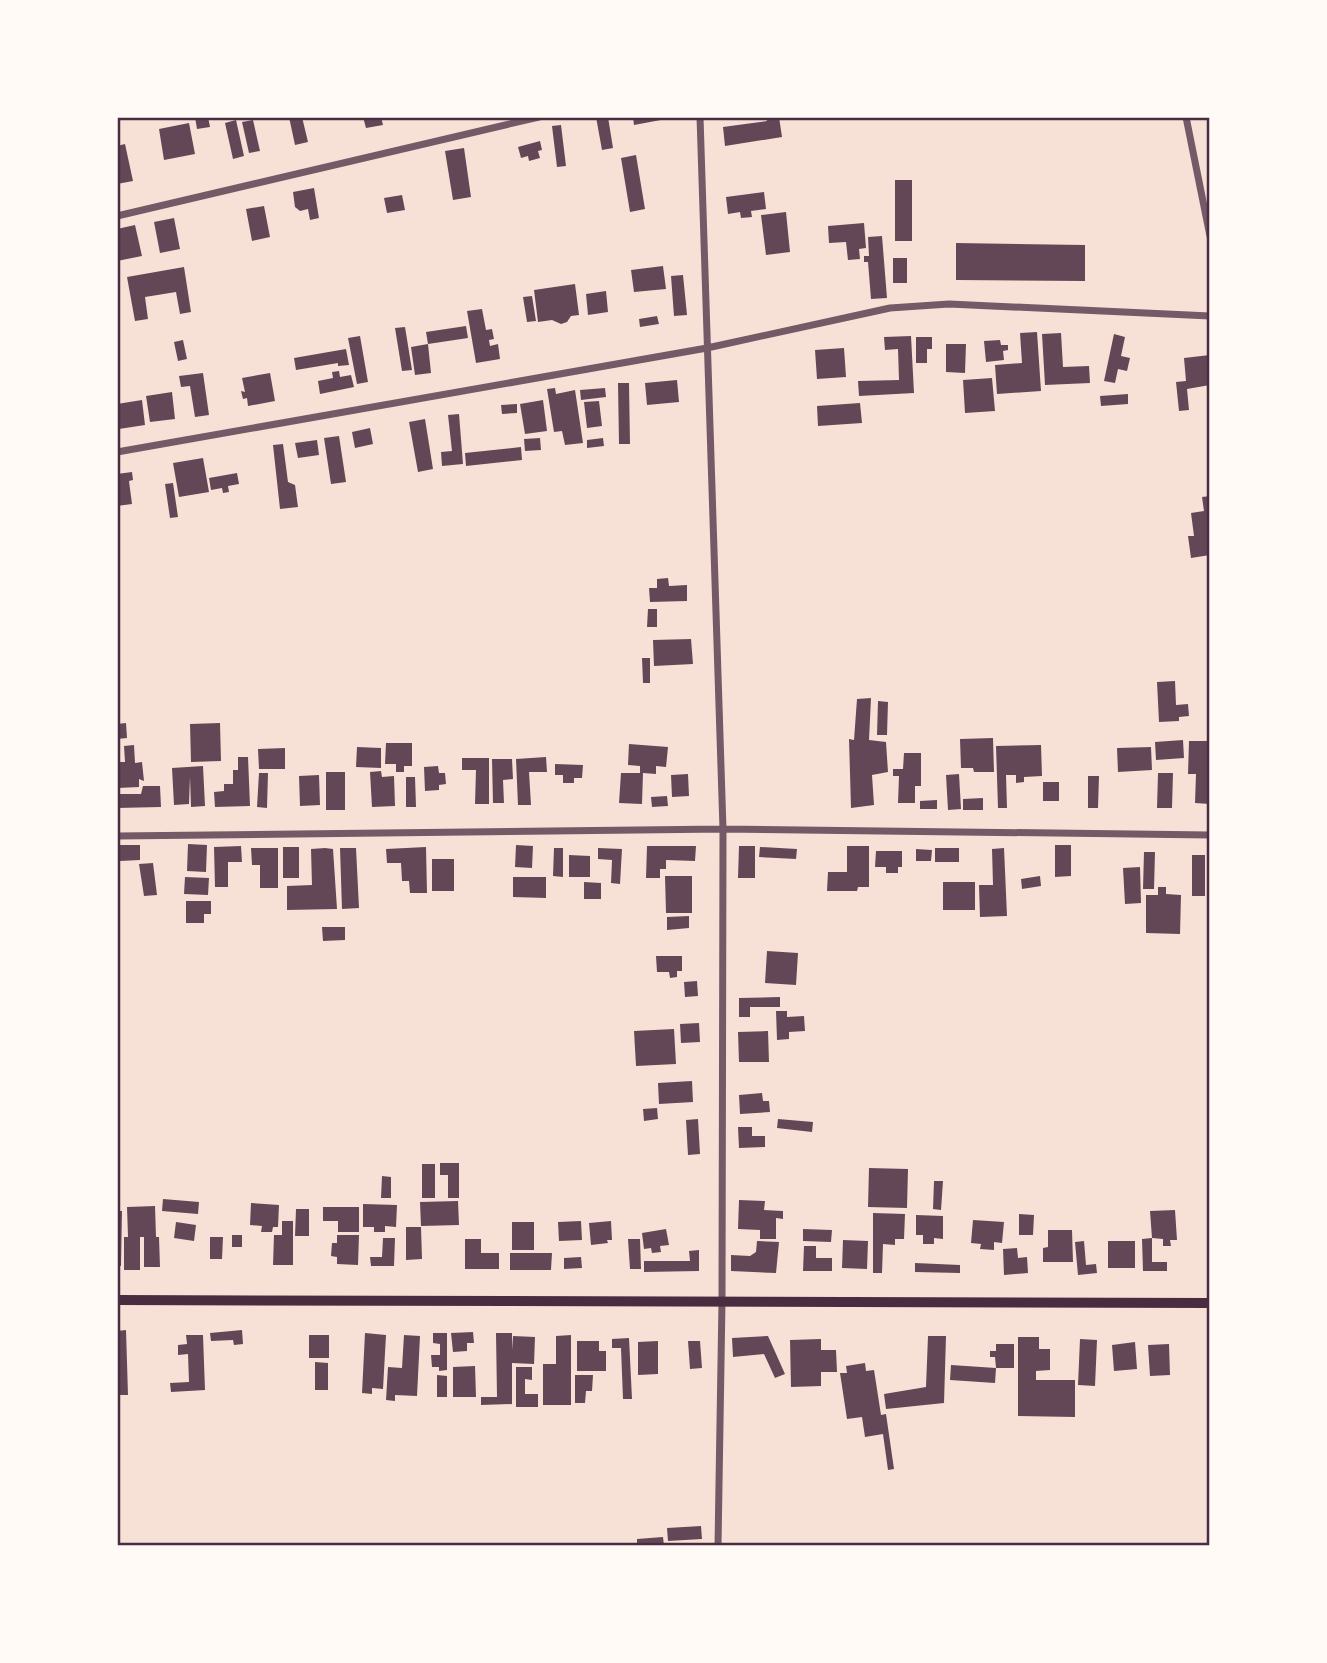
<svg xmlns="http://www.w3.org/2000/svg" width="1327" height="1663" font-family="'Open Sans',sans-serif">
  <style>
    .building { fill: #644757 }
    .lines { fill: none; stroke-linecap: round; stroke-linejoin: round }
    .minor { stroke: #755966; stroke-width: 7 }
    .secondary { stroke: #4a2c40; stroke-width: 10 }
    .neatline { fill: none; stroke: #4a2c40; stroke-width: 2.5 }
  </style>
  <rect width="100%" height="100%" fill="#f7e1d7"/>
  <path class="building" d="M195 117H208L210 127 197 129Z
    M289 117H302L308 142 295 145Z
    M363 117H381L383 125 366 128Z
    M596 117H608L613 148 602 150Z
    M633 117H666V119L634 125Z
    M766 117H779L782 137 725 146 723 127 767 121Z
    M236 120 244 156 233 159 225 123Z
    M253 120 260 151 249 153 242 122Z
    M189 123 195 154 164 160 159 129Z
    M561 125 566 166 557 167 552 126Z
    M540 141 542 150 538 151 540 158 529 161 528 156 521 158 518 147Z
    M125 144 133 181 117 184V146Z
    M464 148 471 197 453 200 445 151Z
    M636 155 645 209 630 212 621 158Z
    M895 180H912V241H895Z
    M314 188 319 218 310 220 308 209 300 211 295 207 293 192Z
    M764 192 766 209 751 211 752 217 741 218 740 212 728 214 726 197Z
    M402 195 405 210 387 213 384 198Z
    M264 206 270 237 252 241 246 209Z
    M786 212 790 252 766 255 761 215Z
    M174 218 180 249 160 253 154 222Z
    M864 223 866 248 859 249 860 259 848 260 846 242 829 243 828 226Z
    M135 225 142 256 117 261V229Z
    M882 236 887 298 871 299 868 262H864V256H869L868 237Z
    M956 243 1085 245V281L956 280Z
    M893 258H907V283H893Z
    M663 266 666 289 634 292 631 270Z
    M184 267 191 312 180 314 176 292 145 297 148 319 135 321 127 277Z
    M683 275 687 315 674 316 671 276Z
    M575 284 579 315 571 316 567 322 561 324 552 320 538 322 534 290Z
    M606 291 608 312 588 315 586 294Z
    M532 296 536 321 527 322 523 297Z
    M482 309 486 330 492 329 494 339 489 340 490 346 498 344 500 359 476 363 467 311Z
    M657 316 659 324 640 327 639 319Z
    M466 326 468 338 428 344 431 373 415 375 411 347 428 344 426 332Z
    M405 327 412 370 402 371 395 328Z
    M1037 332 1041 391 997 394 995 365 1022 363 1020 333Z
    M1061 333 1063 367 1089 366 1090 383 1045 385 1042 334Z
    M1114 334 1125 337 1121 356 1130 358 1127 371 1118 369 1115 383 1104 381Z
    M360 336 368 382 357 384 348 338Z
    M911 336 914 393 859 396 858 381 899 380 898 349 885 350 884 337Z
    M916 337H932V349H927V363H916Z
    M183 340 187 359 178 361 174 342Z
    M1000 340 1001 345H1008V350L1003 351 1004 360 986 362 984 341Z
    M946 344H966L965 373 946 372Z
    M844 348 846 377 817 379 815 350Z
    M346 349 349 365 338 366V363L296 370 294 358Z
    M1210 355V385L1187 389 1189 410 1179 411 1176 382 1186 381 1184 358Z
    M339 371 340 377 351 375 354 387 320 394 318 381 333 378 332 372Z
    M203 373 209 415 195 417 190 386 181 387 179 376Z
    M270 373 275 401 248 406 247 398 243 399 241 391 245 392 242 378Z
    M992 378 995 411 965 413 963 380Z
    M677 380 679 402 647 405 645 383Z
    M618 383H629L630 444H619Z
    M555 388 556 394 575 390 583 443 565 445 562 431 554 432 547 389Z
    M605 388 606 397 581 400 580 390Z
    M172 392 175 419 150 422 146 396Z
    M1128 394V404L1101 406 1100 396Z
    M142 400 145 425 119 429V423H117V404Z
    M543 400 547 431 525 434 520 404Z
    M599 401 602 426 587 428 584 402Z
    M860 403 862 423 818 426 817 406Z
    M517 404V413L502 414 501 405Z
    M459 414 463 464 442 466 441 452 452 451 448 415Z
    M425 419 433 469 418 472 409 422Z
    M370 428 373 444 355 448 352 432Z
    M339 436 346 482 331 484 324 438Z
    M540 438 541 450 525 451 524 439Z
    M603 438 604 446 587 448V440Z
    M317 440 319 455 298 458 295 443Z
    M283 444 288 482 295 485 298 507 280 509 273 445Z
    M521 447 522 460 466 466 465 453Z
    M203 458 209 492 179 497 173 463Z
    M132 472 133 480 129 481 132 504 117 506V474Z
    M237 473 239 484 228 486 229 492 223 493 222 488 211 490 209 478Z
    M173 483 178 517 170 518 165 484Z
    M1210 496V555L1191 558 1188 536H1194L1191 513 1204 511 1202 497Z
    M668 578 669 586 687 585V601L650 602 649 588H657V579Z
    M648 609H657V627H647Z
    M691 639 693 664 654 666 653 640Z
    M642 658H650V683H643Z
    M1175 681 1176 705 1188 704 1189 716 1179 717V721L1159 722 1157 682Z
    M871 698 869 740 886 742 888 772 872 775 874 805 851 808 849 739 854 740 857 699Z
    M878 701 888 702 887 735H877Z
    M126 723 127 738 117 739V724Z
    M220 723 221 761 191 762 190 724Z
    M993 738 994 772H974L973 768H961L960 739Z
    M1183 740 1184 758 1156 760 1155 742Z
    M1189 741H1210V804L1195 803 1196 774H1188Z
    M386 743H412V766H404V772H396V764H385Z
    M629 744 668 747 666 767 656 766V774L643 773 642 804 619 803 621 773H640V766L628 765Z
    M134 745 135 763 142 762 144 781 139 779V787L118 788 117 762H125L124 746Z
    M1041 745 1042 776 1024 777V782L1016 783V775H1006L1007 808H998L996 746Z
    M357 747 381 748V768L356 767Z
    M1151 747 1152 770 1118 772 1117 748Z
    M285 748V769H259L258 749Z
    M904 753H921V786H915V803H898L899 776H893V769H903Z
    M238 757H248L250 806 215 807 214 792 224 791V784H233V770H238Z
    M546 757 547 772H529L531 805H518L516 759Z
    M462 758H489V804H475L476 770H462Z
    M492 759H512L513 779 503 780 504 803H493Z
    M555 764 583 765 582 778H574V783H563V775H555Z
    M203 766 205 806 191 807 190 777 189 804 174 805 172 768Z
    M438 766 439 773H445L446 784 439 785V790L425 791 424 767Z
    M381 771 382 777 394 776 395 806 372 807 370 772Z
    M326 772H345V810H326Z
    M259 773H268L267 808 257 807Z
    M1158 773H1173L1172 808H1157Z
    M688 774 689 796 672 797 671 775Z
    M959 774 961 809 948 810 946 775Z
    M319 775 320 805 300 806 299 776Z
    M1088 776H1099L1098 808H1088Z
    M406 777H415L416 807H406Z
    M1043 782H1059V801H1043Z
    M143 786H160L161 807 117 808V794H141Z
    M667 796 668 806 652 807 651 797Z
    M983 798V810H963V799Z
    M937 800V809H920V801Z
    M188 844 207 845 206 872 187 871Z
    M120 845H140V860L120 861Z
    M516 845 533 846 532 868 515 867Z
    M1055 845H1071V876L1055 877Z
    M241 846 242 862H228V887H215L214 847Z
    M647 846H696L695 861 666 860V869H660V878H646Z
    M739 846H755V878H738Z
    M847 846H869V887H858L857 891H827L828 872H847Z
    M283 847H299V878H283Z
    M426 847 427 893H410L409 881H402L401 863H387L386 849Z
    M760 847 797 849 796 859 759 857Z
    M251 848H278V888H260V865H252Z
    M325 848 333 849 337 909 287 910V886L312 885 311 849Z
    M340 848H356L359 908 342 909Z
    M554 848H563V877L553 876Z
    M598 848 622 849 620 884 611 883 612 860 598 859Z
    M935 848H959V862H935Z
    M1004 848 1007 916 980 917 979 885H993L992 849Z
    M916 849 932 850 931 861H916Z
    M876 851H902V867H898V873H886V867H875Z
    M1144 852H1155L1154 889H1143Z
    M569 855 590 856V877H569Z
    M1192 855H1205V896H1192Z
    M432 859H454V891H432Z
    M153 863 157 895 144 896 139 864Z
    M1140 867 1141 903 1125 904 1123 868Z
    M665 876H692V913H666Z
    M1040 876 1041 886 1022 889 1021 879Z
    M185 877 209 878 208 895 184 894Z
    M513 877H546V898L513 897Z
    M584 882 601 883V899H584Z
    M943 882H975V910H943Z
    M1158 887H1166V894L1181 895 1180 934 1146 933V895H1158Z
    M186 901H211V914H204V923H186Z
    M689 916V928L667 930V917Z
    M322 927H345V940L323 941Z
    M767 951 798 953 796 985 765 983Z
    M656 956H682V971H677V977L670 978 669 972H657Z
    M697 981 698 996 685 997 684 982Z
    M780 997V1007H750V1017H739V998Z
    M776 1011H787V1017L804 1016 805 1031 789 1032V1039L777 1040Z
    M699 1023 700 1042 681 1043 680 1024Z
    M674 1029 676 1064 636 1066 634 1031Z
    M768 1031 769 1062H739L738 1032Z
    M692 1081 693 1102 659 1104 658 1083Z
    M762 1093 763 1101H769L770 1112 740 1114 739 1095Z
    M657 1108 658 1119 644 1121 643 1109Z
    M698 1119 700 1154 688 1155 686 1120Z
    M778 1119 813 1122 812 1132 777 1128Z
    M738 1127H752V1136H765V1147L739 1148Z
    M440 1163H459V1198H448V1175H440Z
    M422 1164H435V1198H422Z
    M869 1168 908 1169 907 1208 868 1207Z
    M382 1176 391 1177V1198H381Z
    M934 1181H943L941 1210 933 1209Z
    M163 1199 199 1202 198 1214 162 1211Z
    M739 1200 765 1201 764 1210 783 1211V1219L776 1218V1239H760V1230L738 1229Z
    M458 1201 459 1225 421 1226 420 1202Z
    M251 1203 279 1205 278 1227H273L272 1232H261L262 1226 250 1225Z
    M363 1204 397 1205 396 1227 385 1226V1232H374V1227H363Z
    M155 1206 156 1237H159L160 1267H144V1237H140V1270H124V1237H128L127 1207Z
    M323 1207H359V1232H338V1221H323Z
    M296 1209H309V1236H295Z
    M1175 1210 1177 1240H1170L1171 1246H1163V1239L1152 1238 1150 1211Z
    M117 1211H122L121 1266H117Z
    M873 1213 905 1214 904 1239H895V1245L883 1244 882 1273H873Z
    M1019 1214 1034 1215 1033 1235H1019Z
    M916 1215 943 1216V1239L934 1238V1244H923V1235H916Z
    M973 1220 1004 1222 1002 1243 994 1242V1250L980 1249 981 1244 971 1243Z
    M282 1221H293V1265H273L274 1235H282Z
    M581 1221 582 1240 559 1241 558 1222Z
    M611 1221 612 1240H607L608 1243 591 1245 589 1223Z
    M176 1222 196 1225 194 1241 174 1238Z
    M512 1222H534V1250H512Z
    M406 1227H421L422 1259 406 1260Z
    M666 1229 669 1245 660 1246 661 1252 652 1253 651 1248 644 1249 642 1233Z
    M803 1229 832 1230 831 1242 803 1241Z
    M1048 1230H1072L1073 1262H1043V1248L1048 1247Z
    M232 1235H242V1247H232Z
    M337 1235H359L358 1265 337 1264V1257L331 1256 332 1243H337Z
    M210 1237H223L222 1259H210Z
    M383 1238H395L394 1266H371L370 1257H382Z
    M1152 1238V1262H1167V1271H1143L1142 1239Z
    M465 1239H481V1253H499V1269H465Z
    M628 1239H640L641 1269H630Z
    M843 1240 868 1241 867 1269 842 1268Z
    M757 1241 779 1242 776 1273 731 1271V1255L750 1256 756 1252Z
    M1084 1241 1086 1265 1096 1264 1097 1273 1078 1275 1075 1242Z
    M1108 1241H1135V1268H1108Z
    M804 1246H816V1258H832V1271H803Z
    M1017 1248 1018 1258 1027 1257 1028 1273 1004 1275 1003 1249Z
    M699 1250V1271L644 1272V1261H690L689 1251Z
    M510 1253H552L551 1270H510Z
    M581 1257 582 1268 564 1269V1258Z
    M915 1263 960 1265V1273L915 1272Z
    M126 1330 128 1395H117V1331Z
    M242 1330 243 1344 234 1345 233 1340 211 1341 210 1333Z
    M473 1332 474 1343H467V1351L453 1352 451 1333Z
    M365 1333 386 1335 383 1389 372 1388V1394L362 1393Z
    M433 1333H447V1370L439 1371V1367H432L431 1355H440V1344L433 1343Z
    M496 1333H512V1350L513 1336 535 1337 534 1364 512 1363V1404L481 1405V1397H497Z
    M186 1335H203L205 1390 171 1392 170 1383 189 1382 188 1354 178 1355V1345L187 1344Z
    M309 1335H329V1358H309Z
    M404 1335 420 1336 417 1396 395 1395V1401L386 1400 388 1367 402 1368Z
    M571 1335V1405H543V1364H556V1336Z
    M768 1336 785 1374 775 1378 764 1354 733 1357 732 1338Z
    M928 1336H946L944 1403 886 1409 884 1394 926 1387Z
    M1018 1337H1039V1349H1050V1370L1036 1371V1380H1075V1417L1018 1416Z
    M629 1338 632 1399H623L621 1348H612V1339Z
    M821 1339V1350H836L837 1372H821V1386L791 1387 790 1340Z
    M1080 1339 1097 1340 1095 1386 1078 1385Z
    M577 1341H599V1351H606V1371H577Z
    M658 1341V1374L638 1375V1342Z
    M688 1341H700L702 1368 690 1369Z
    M1135 1342 1137 1369 1114 1371 1112 1345Z
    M996 1344H1014V1368H996L995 1357H990V1351H996Z
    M1169 1344 1170 1375 1150 1376 1148 1345Z
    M315 1362 328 1363V1390H315Z
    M865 1363 866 1371 874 1370 881 1415 886 1414 894 1469 888 1470 883 1434 865 1437 862 1417 847 1419 840 1373H847L846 1366Z
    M951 1365 996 1368 995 1383 950 1380Z
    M475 1366 476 1397H453V1367Z
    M516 1367H532V1380L525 1379V1394H538V1407H516Z
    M437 1375 447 1376V1397H437Z
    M575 1375H593L592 1391H586L585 1403H575Z
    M701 1526 702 1539 668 1541 667 1528Z
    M663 1537 664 1546H637V1539Z"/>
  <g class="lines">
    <path class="minor" d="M700 117 723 829 722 1301 718 1546
      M1186 117 1210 236
      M117 216 539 117
      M117 452 707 348 890 308 949 304 1210 316
      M117 836 723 829 1210 835"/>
    <path class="secondary" d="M117 1300 1210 1303"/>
  </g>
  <rect width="1327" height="1663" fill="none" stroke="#fffaf5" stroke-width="238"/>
  <rect x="119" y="119" width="1089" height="1425" class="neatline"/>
</svg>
